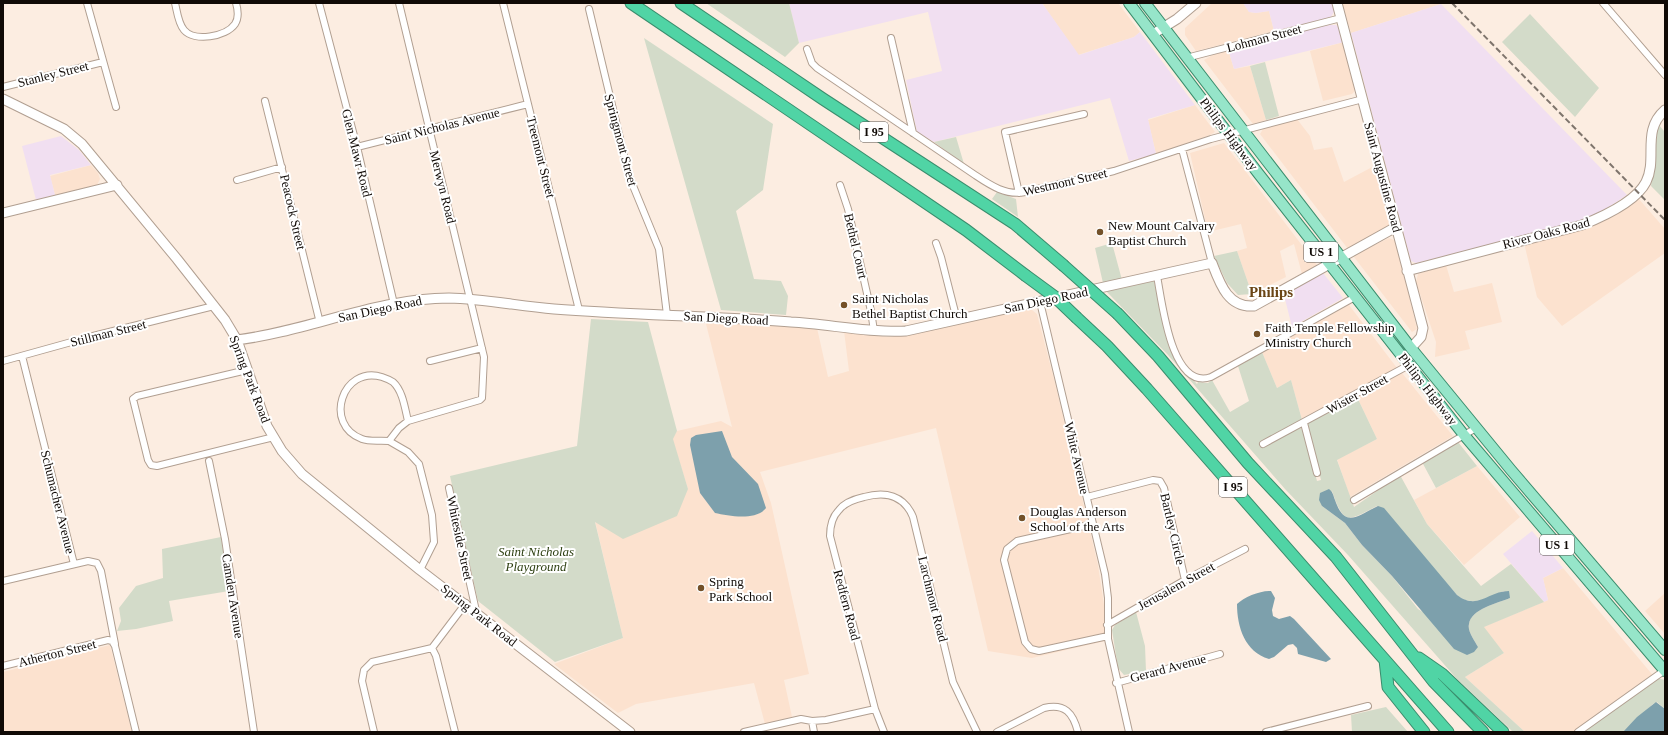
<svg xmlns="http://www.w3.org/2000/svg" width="1668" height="735" font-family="Georgia,serif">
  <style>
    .built { fill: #fce2cf }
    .industrial { fill: #f1dff1 }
    .green { fill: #d3dbc9; fill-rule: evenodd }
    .water { fill: #7da0ac }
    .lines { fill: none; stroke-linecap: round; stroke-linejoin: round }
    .street-casing { stroke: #b19f91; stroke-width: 8 }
    .secondary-casing { stroke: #b19f91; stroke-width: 11 }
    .primary-casing { stroke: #3a8d6d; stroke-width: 12 }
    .highway-casing { stroke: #3a8d6d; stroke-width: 13 }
    .street { stroke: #fff; stroke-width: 6 }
    .secondary { stroke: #fff; stroke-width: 9 }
    .primary { stroke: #96e5c9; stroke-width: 10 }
    .highway { stroke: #50d4a5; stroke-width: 11 }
    .rail { stroke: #7e746c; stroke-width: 2; stroke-dasharray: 6 3; stroke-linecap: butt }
    .highway-bridge-casing { stroke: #3a8d6d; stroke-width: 13; stroke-linecap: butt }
    .highway-bridge { stroke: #50d4a5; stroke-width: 11 }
    .poi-dot { fill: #735129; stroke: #fff; stroke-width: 1.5 }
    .labels { text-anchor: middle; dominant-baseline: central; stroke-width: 4; stroke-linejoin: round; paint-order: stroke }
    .shield { fill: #fff; stroke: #585451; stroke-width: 1 }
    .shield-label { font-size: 12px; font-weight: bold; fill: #100a06 }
    .street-label { font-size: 13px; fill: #100a06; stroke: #fff }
    .poi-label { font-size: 13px; fill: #100a06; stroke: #fff; text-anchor: start }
    .park-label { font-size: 13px; font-style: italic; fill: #2e4012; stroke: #fff }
    .quarter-label { font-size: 15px; font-weight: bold; fill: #6a4515; stroke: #fff }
  </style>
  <rect width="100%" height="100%" fill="#fcede1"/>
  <path class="built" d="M1042 3H1118L1140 32 1134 37 1078 55Z
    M1212 3H1243L1249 12 1256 13 1269 11 1274 31 1196 51 1185 35V28Z
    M1342 3H1440L1441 4 1351 33Z
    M1344 42 1355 88 1354 92 1352 94 1323 101 1310 51Z
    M1228 49 1234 69 1250 66 1266 120 1253 124 1204 60 1216 53Z
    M1195 105 1215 132 1210 135 1156 154 1148 120Z
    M1297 119 1310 136 1314 150 1332 147 1344 182 1376 165 1391 223 1389 227 1348 249 1260 134 1263 129Z
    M1224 143 1317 265 1302 274 1294 244 1280 251 1286 277 1252 294 1237 251 1247 248 1241 224 1208 232 1190 153Z
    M91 165 98 173 100 179 97 185 55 195 50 176Z
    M1638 198 1665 229V253L1562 326 1537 297 1524 243 1587 229Z
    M1389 238 1396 241 1417 329 1412 332 1354 257 1356 254Z
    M1446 265 1454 292 1492 283 1502 322 1465 331 1470 349 1435 357 1436 342 1416 282 1418 274Z
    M1349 305 1397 368 1302 420 1291 380 1277 388 1262 352Z
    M1025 309 1032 310 1037 314 1055 383 1098 565 1104 605 1105 641 1032 658 988 651 936 428 760 472 771 503 809 674 784 680 792 717 765 724 754 683 636 704 618 713 554 664 623 638 595 521 688 489 672 438 677 431 721 421 732 427 705 320 817 328 828 377 849 371 844 331 887 337 919 333Z
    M1402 373 1453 436 1350 497 1337 459 1377 439 1357 397Z
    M1477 466 1520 517 1464 565 1427 524 1414 500Z
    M1563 568 1656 679 1582 732H1525L1465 677 1504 653 1483 627 1548 600 1543 578Z
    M1665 593V634L1645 611Z
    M110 645 132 732H3V672Z"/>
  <path class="industrial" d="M789 3H1042L1079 55 1134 37 1140 32 1195 105 1148 119 1156 154 1129 161 1110 98 934 142 917 132 906 80 942 71 928 12 799 43Z
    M1243 3H1333L1335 10 1331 17 1324 19 1274 31 1269 11 1256 13 1249 12Z
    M1441 4 1627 195 1595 216 1567 225 1416 263 1411 261 1351 33Z
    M1330 25H1336L1340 29 1344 42 1234 69 1228 49 1307 29Z
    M61 136 79 150 91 165 50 175 55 195 36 200 22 146Z
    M1323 273 1343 298 1292 327 1284 295Z
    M1532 531 1563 568 1543 578 1548 600 1544 602 1503 554Z"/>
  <path class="green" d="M706 3H789L799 43 785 57Z
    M1530 14 1599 88 1575 117 1502 42Z
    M644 38 773 124 763 190 736 211 754 279 781 281 788 296 786 315 721 310Z
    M1265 62 1279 116 1266 120 1250 66Z
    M1658 124 1665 132V200L1651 186Z
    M956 137 964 164 934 142Z
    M997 192 1016 199 1018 217 992 199Z
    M1112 243 1122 280 1103 283 1095 248Z
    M1237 251 1252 294 1238 295 1227 283 1214 256Z
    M1154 281 1169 347 1180 365 1197 384 1198 382 1208 383 1212 380 1230 412 1249 401 1238 366 1262 352 1277 388 1291 380 1302 420 1259 443 1260 447 1301 428 1305 436 1317 481 1321 480 1307 423 1357 397 1377 439 1337 460 1354 507 1400 475 1427 524 1481 586 1511 564 1544 602 1484 627 1504 653 1465 677 1525 732H1513L1457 679 1348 555 1285 489 1168 355 1106 291ZM1332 491C1344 526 1348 521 1377 506L1457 595C1473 608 1486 598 1504 591L1510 598C1498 603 1471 609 1469 624 1467 631 1475 641 1478 647L1418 609 1392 576 1362 545 1345 523 1322 506Z
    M591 319 648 322 677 431 673 439 688 489 677 516 623 539 595 522 623 638 555 662 478 601 450 476 577 446Z
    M1458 442 1477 466 1436 488 1422 462Z
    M221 537 229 591 169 601 173 621 136 629 117 631 121 621 119 608 136 586 163 578 162 549Z
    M1136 612 1145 646 1146 671 1124 675 1118 668 1112 630 1115 625Z
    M1657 678 1665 680V709L1657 702 1653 704 1623 732H1582Z
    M1386 707 1408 732H1352L1351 715Z"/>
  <path class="water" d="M722 431 732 457 758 484 766 508C756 521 729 516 715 513L700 493 690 445 691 438 696 435Z
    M1329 489C1333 492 1333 495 1335 500 1345 529 1357 516 1378 506L1384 508 1457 595C1478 611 1488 591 1509 591L1510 598C1498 603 1471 609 1469 624 1467 631 1475 641 1478 647L1474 652 1467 655 1454 649 1392 576 1362 545 1345 523 1322 506 1319 500 1320 493Z
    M1271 591 1275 598 1272 610 1273 616 1279 619 1290 616 1294 619 1331 659 1326 662 1298 654 1297 648 1293 644 1288 645 1274 657 1269 659C1245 652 1237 627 1237 604 1244 597 1261 590 1271 591Z
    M1656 702 1665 709V732H1623L1637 717Z"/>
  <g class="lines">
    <g class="street-casing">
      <path id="street" d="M87 3 116 107
        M175 3C177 11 178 23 184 30 194 42 226 37 235 24 239 18 238 10 236 3
        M319 3 357 147 394 304
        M399 3 484 357 482 398 480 400 408 421 399 428 389 441 408 452 419 464 432 515 434 542 420 570
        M503 3 579 310
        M1603 3 1665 75
        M589 9 629 176 659 249 667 315
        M891 38 913 133
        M807 49 812 63 817 68 975 175C990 185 1006 196 1025 192L1114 171 1211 139 1363 99
        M1186 58 1341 18
        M3 87 103 62
        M265 101 320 323
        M357 147 528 104
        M1182 149 1212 263
        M237 180 282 167
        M840 185 848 209 871 311 874 331
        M1019 193 1005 132 1084 114
        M936 243 941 257 957 320
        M1157 276C1162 301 1171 391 1211 377L1355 297
        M1040 302 1105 574 1108 598V639L1129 732
        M22 356 74 564
        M3 361 93 336 214 306
        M430 361 482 348
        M247 370 137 396 133 399 148 460 151 465 157 466 274 437
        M1304 423 1317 473
        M389 441C380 440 370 442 362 439 323 425 342 365 382 377 385 378 390 380 393 382 403 391 405 409 408 421
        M1263 444 1409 365
        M209 461 225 539 254 732
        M449 488 476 611
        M1087 497 1153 480 1160 481 1164 488 1185 580
        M1354 500 1476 428
        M1093 524 1017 541 1007 549 1004 560 1025 642 1031 649 1039 651 1108 636
        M3 581 88 561 97 563 101 571 115 644
        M1107 625 1185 580 1245 549
        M432 648 436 656 455 732
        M432 648 466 603
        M3 666 108 640 112 641 115 646 136 732
        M1116 683 1220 654
        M812 721 814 732
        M374 732 362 681 364 670 372 662 432 648
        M744 732 801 719 812 721 826 720 875 709
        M884 732 875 709 830 536C830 526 832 517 839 510 845 502 855 499 864 497 885 491 904 495 913 517L953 682 977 732
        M997 732 1044 708C1065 703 1073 713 1078 732
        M1266 732 1368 706
        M1578 732 1665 670"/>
    </g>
    <g class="secondary-casing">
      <path id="secondary" d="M1337 3 1423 328 1421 337 1411 348
        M1153 34 1177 19 1196 3
        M3 99 64 129 82 144 177 259 225 320 237 340 267 426 282 451 302 474 420 570 630 732
        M3 213 117 185
        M1407 271 1582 225C1602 217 1636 202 1646 182 1658 158 1641 131 1665 110
        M237 340C308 331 378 298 449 298 484 299 519 306 554 309 633 315 712 316 791 322 829 324 867 333 906 331L1212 263C1220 284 1228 308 1254 306L1396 227"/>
    </g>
    <g class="primary-casing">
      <path id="primary" d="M1129 3 1258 173 1464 435 1665 671
        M1145 3 1411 348 1511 470 1665 650"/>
    </g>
    <g class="highway-casing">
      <path id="highway" d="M631 3 966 230 1025 275
        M681 3 823 99 1015 224 1063 265
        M1118 314 1158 356 1248 463 1336 557 1434 682 1483 732
        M1077 318 1107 346 1147 389 1448 732
        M1419 658 1442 674 1503 732
        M1385 660 1388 687 1424 732"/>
    </g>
    <use href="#street" class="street"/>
    <use href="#secondary" class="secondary"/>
    <use href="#primary" class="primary"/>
    <use href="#highway" class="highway"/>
    <path class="rail" d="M1452 3 1665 220"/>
    <g class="highway-bridge-casing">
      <path id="highway-bridge" d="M1063 265 1118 314
        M1025 275 1055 297 1077 318"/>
    </g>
    <use href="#highway-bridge" class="highway-bridge"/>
  </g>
  <g class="poi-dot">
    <circle cx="1100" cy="232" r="4"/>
    <circle cx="844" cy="305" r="4"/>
    <circle cx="1257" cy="334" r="4"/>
    <circle cx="1022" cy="518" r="4"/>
    <circle cx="701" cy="588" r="4"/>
  </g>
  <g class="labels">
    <g class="shield">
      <rect x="860" y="122" width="28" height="20" rx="3"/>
      <rect x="1304" y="242" width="34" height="20" rx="3"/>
      <rect x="1219" y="477" width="28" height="20" rx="3"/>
      <rect x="1540" y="535" width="34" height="20" rx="3"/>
    </g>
    <g class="shield-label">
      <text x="874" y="132">I 95</text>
      <text x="1321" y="252">US 1</text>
      <text x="1233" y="487">I 95</text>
      <text x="1557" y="545">US 1</text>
    </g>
    <g class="street-label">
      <text transform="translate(1264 38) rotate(-15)">Lohman Street</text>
      <text transform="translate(53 74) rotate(-14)">Stanley Street</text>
      <text transform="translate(442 126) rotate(-14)">Saint Nicholas Avenue</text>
      <text transform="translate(1229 134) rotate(53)">Philips Highway</text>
      <text transform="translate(621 140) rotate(75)">Springmont Street</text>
      <text transform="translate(357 153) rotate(76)">Glen Mawr Road</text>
      <text transform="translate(541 157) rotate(76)">Treemont Street</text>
      <text transform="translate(1383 177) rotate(75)">Saint Augustine Road</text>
      <text transform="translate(1065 182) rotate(-13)">Westmont Street</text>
      <text transform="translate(443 187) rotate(76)">Merwyn Road</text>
      <text transform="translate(293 212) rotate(77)">Peacock Street</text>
      <text transform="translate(1546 233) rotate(-15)">River Oaks Road</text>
      <text transform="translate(856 246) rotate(77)">Bethel Court</text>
      <text transform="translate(1046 300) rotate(-12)">San Diego Road</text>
      <text transform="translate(380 309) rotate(-12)">San Diego Road</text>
      <text transform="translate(726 318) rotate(3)">San Diego Road</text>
      <text transform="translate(108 333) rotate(-14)">Stillman Street</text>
      <text transform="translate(250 379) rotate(69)">Spring Park Road</text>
      <text transform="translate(1428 389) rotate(52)">Philips Highway</text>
      <text transform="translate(1357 394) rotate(-29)">Wister Street</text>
      <text transform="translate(1077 458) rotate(77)">White Avenue</text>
      <text transform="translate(58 502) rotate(76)">Schumacher Avenue</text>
      <text transform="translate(1173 529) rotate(77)">Bartley Circle</text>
      <text transform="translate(460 538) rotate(78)">Whiteside Street</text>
      <text transform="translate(1176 586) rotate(-29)">Jerusalem Street</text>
      <text transform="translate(233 596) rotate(81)">Camden Avenue</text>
      <text transform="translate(933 599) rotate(76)">Larchmont Road</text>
      <text transform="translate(847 605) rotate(75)">Redfern Road</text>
      <text transform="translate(479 615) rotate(38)">Spring Park Road</text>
      <text transform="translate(57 653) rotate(-14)">Atherton Street</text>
      <text transform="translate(1168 668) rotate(-15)">Gerard Avenue</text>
    </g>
    <g class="poi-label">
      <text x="1108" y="225">New Mount Calvary<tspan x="1108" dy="15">Baptist Church</tspan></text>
      <text x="852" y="298">Saint Nicholas<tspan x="852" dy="15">Bethel Baptist Church</tspan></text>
      <text x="1265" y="327">Faith Temple Fellowship<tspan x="1265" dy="15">Ministry Church</tspan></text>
      <text x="1030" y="511">Douglas Anderson<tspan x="1030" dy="15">School of the Arts</tspan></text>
      <text x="709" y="581">Spring<tspan x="709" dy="15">Park School</tspan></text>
    </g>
    <g class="park-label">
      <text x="536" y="551">Saint Nicholas<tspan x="536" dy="15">Playground</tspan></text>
    </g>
    <g class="quarter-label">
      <text x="1271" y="292">Philips</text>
    </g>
  </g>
  <rect width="1668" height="735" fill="none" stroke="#100a06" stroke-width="8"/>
</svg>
